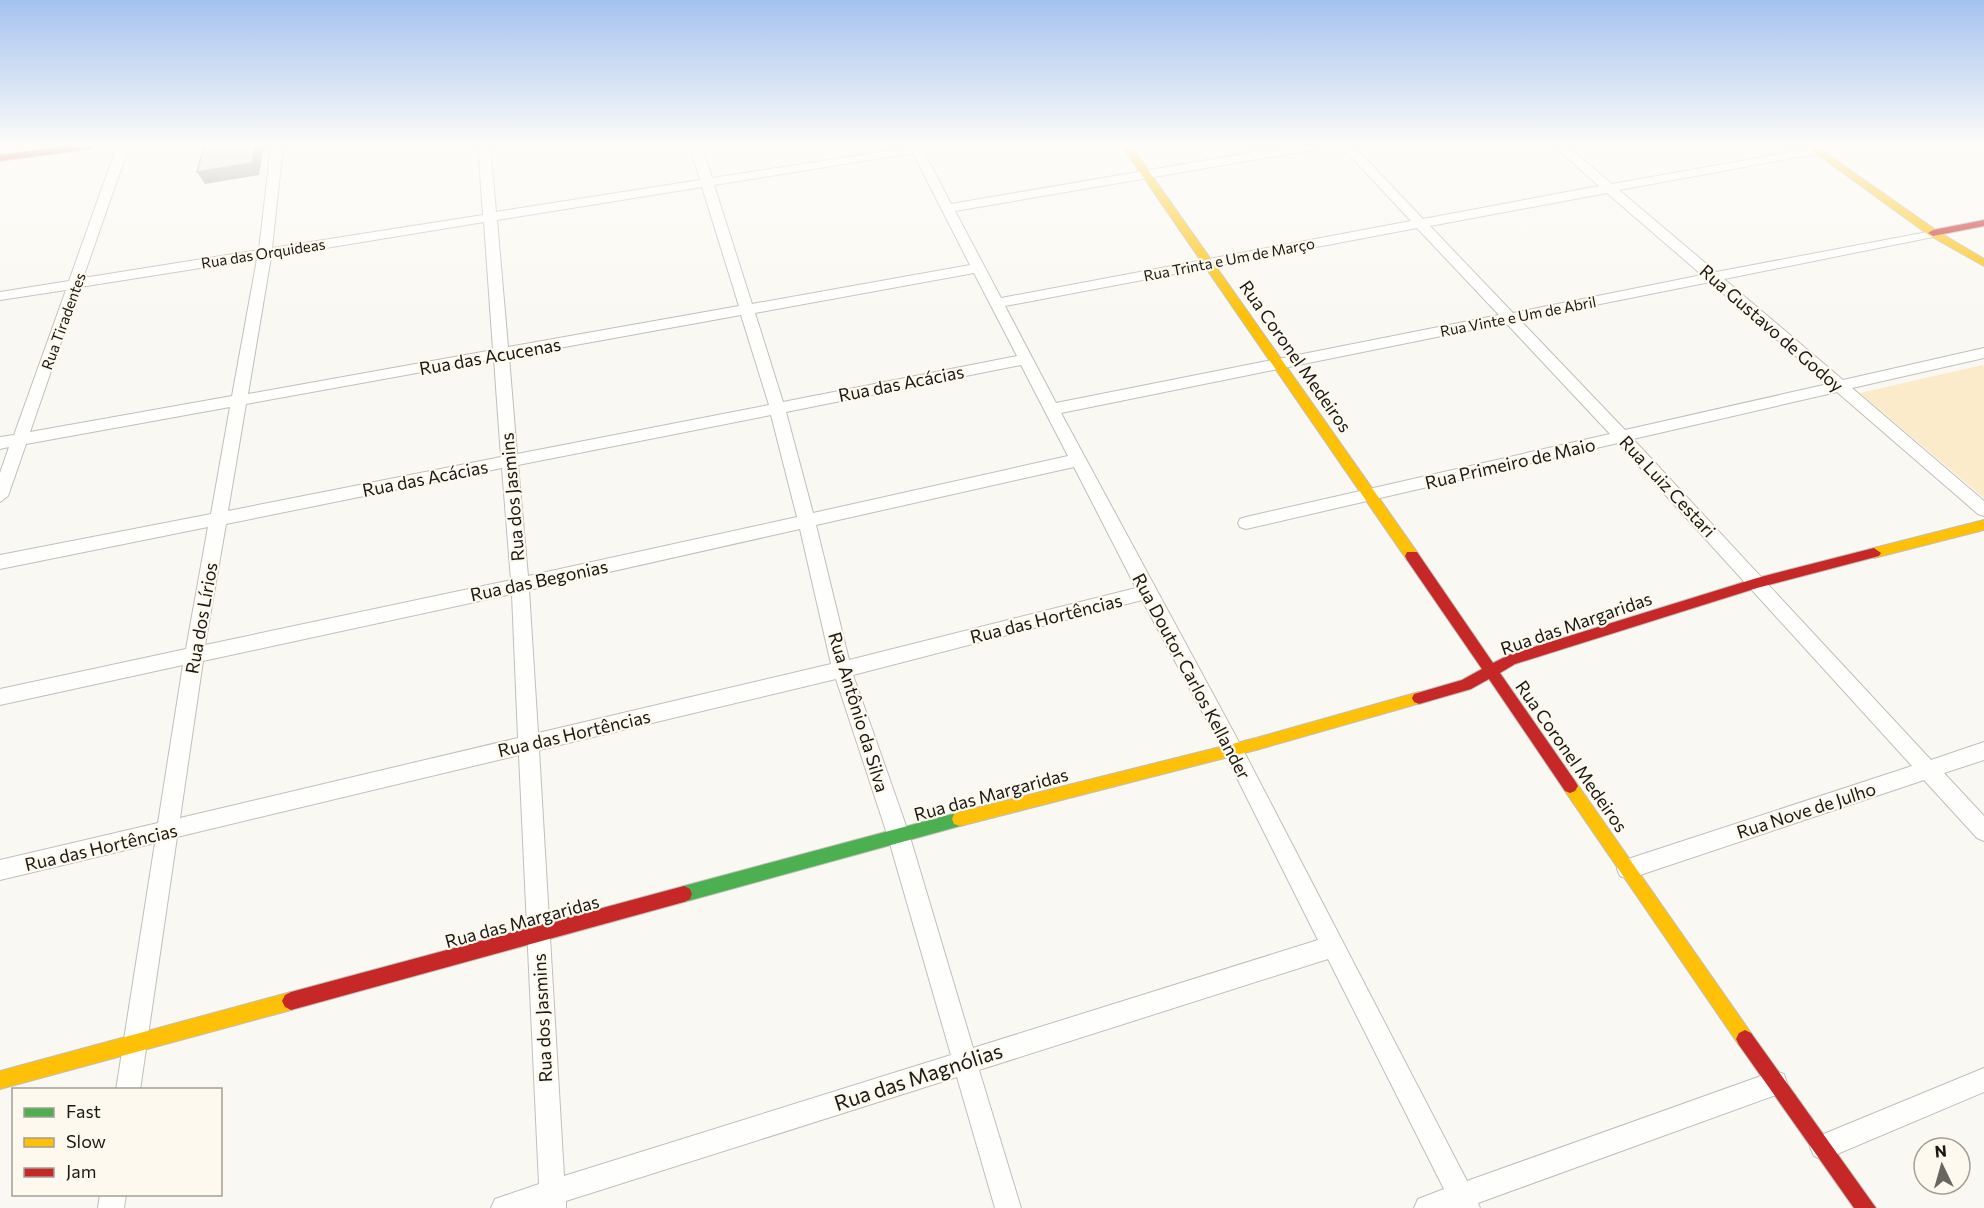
<svg xmlns="http://www.w3.org/2000/svg" width="1984" height="1208" font-family="Commissioner,sans-serif">
  <style>
    .green { fill: #fcebca }
    .lines { fill: none; stroke-linecap: round; stroke-linejoin: round }
    .street-casing { stroke: #c1bfba; stroke-width: 2 }
    .fast-casing { stroke: #c1bfba; stroke-width: 2 }
    .slow-casing { stroke: #c1bfba; stroke-width: 2 }
    .jam-casing { stroke: #c1bfba; stroke-width: 2 }
    .street { fill: #fefefd; fill-rule: evenodd }
    .fast { fill: #4caf50; fill-rule: evenodd }
    .slow { fill: #ffc107; fill-rule: evenodd }
    .jam { fill: #c62828; fill-rule: evenodd }
    .shaded-wall { fill: #9d9b97 }
    .building { fill: #e0ded8; stroke: #9d9b97; stroke-width: 1.5 }
    .labels { text-anchor: middle; dominant-baseline: central; stroke-width: 4.5; stroke-linejoin: round; paint-order: stroke }
    .far-street-label { font-size: 15px; fill: #1a1813; stroke: #fef9ee }
    .street-label { font-size: 18px; fill: #1a1813; stroke: #fef9ee }
    .near-street-label { font-size: 21px; fill: #1a1813; stroke: #fef9ee }
  </style>
  <rect width="100%" height="100%" fill="#faf8f2"/>
  <path class="green" d="M1982 365 1984 367V498L1860 393Z"/>
  <g class="lines">
    <g class="street-casing">
      <path id="street" d="M117 146H129L83 278 259 250 271 146H283L272 248 483 215 478 146H490L496 212 700 180 690 146H702L712 178 921 146 951 204 1290 146H1318L1312 150 955 211 1001 298 1411 221 1341 146H1354L1423 219 1599 186 1554 146H1567L1612 184 1819 147 1821 150 1815 154 1619 190 1716 272 1938 230 1940 233 1933 237 1724 279 1843 380 1984 348V358L1852 388 1984 501V516L1978 514 1837 392 1633 439 1931 760 1984 742V760L1944 773 1984 816V841L1977 838 1924 780 1628 879 1620 876 1617 869 1620 862 1628 859 1912 766 1618 443 1246 529 1240 527 1238 523 1240 519 1246 517 1610 434 1506 323 1061 413 1240 744 1467 1181 1775 1071 1784 1074 1787 1083 1784 1092 1478 1203 1480 1208H1414L1418 1199 1444 1189 1328 959 979 1070 1021 1208H995L957 1077 566 1201V1208H491L495 1199 539 1184 519 755 177 837 140 1090H116L155 843 0 880V860L158 823 183 665 0 705V689L186 649 208 527 0 569V555L211 514 230 407 26 444 8 496 0 502V473L9 447 0 449V437L14 435 66 290 0 300V292L69 281ZM913 153 970 265 752 304 714 185ZM702 187 739 306 508 347 497 220ZM1607 193 1702 275 1513 313 1430 226ZM484 222 493 350 248 394 271 257ZM1417 228 1499 315 1056 403 1005 306ZM257 259 232 396 30 432 80 287ZM974 273 1017 356 783 402 755 313ZM1710 282 1828 384 1625 430 1520 320ZM741 315 769 405 517 454 509 357ZM494 359 501 457 228 511 246 404ZM1021 365 1068 456 813 513 786 412ZM771 415 797 517 528 576 518 465ZM1074 467 1136 588 849 660 816 525ZM502 468 511 580 205 645 226 524ZM800 529 831 664 538 733 529 590ZM512 594 518 738 180 818 203 661ZM1142 600 1226 756 1318 940 973 1048 910 837 853 675ZM836 679 888 837 951 1055 564 1176 539 750Z
        M1984 1068V1092L1823 1160 1814 1156 1810 1147 1814 1138Z
        M100 1194H126L124 1208H98Z"/>
    </g>
    <g class="fast-casing">
      <path id="fast" d="M960 812 966 814 968 819 966 824 960 826 684 902 678 899 676 894 678 889 684 886Z"/>
    </g>
    <g class="slow-casing">
      <path id="slow" d="M1122 146H1131L1417 552 1419 556 1417 560H1407Z
        M1806 146H1816L1937 231 1984 259V266L1929 235Z
        M1984 520V530L1874 558 1867 553 1874 548Z
        M1419 692 1424 694 1426 698 1424 702 1256 750 960 826 954 824 952 819 954 814 960 812 1256 738Z
        M1570 779 1575 781 1751 1033 1754 1039 1751 1045 1745 1048 1739 1045 1565 791 1562 786 1565 781Z
        M291 992 297 995 300 1001 297 1007 291 1010 0 1089V1071Z"/>
    </g>
    <g class="jam-casing">
      <path id="jam" d="M70 146H96L92 149 0 161V155Z
        M1984 220V226L1933 236 1928 233 1933 230Z
        M1874 548 1881 553 1879 556 1757 588 1515 664 1500 673 1575 781 1578 786 1575 791 1570 793 1565 791 1489 679 1471 689 1419 704 1414 702 1412 698 1414 694 1462 680 1482 669 1407 560 1405 556 1407 552H1417L1493 663 1511 654 1757 578Z
        M684 886 690 889 692 894 690 899 684 902 291 1010 285 1007 282 1001 285 995 291 992Z
        M1745 1030 1751 1033 1876 1208H1854L1739 1045 1736 1039 1739 1033Z"/>
    </g>
    <use href="#street" class="street"/>
    <use href="#fast" class="fast"/>
    <use href="#slow" class="slow"/>
    <use href="#jam" class="jam"/>
  </g>
  <path class="shaded-wall" d="M256 146H264L259 175 205 184 197 172Z"/>
  <path class="building" d="M204 146H256L252 163 197 172Z"/>
  <linearGradient id="sky" x2="0" y2="1"><stop stop-color="#a5c2ef"/><stop offset="0.46" stop-color="#fdfcf9"/><stop offset="1" stop-color="#fdfcf9" stop-opacity="0"/></linearGradient>
  <rect width="1984" height="315" fill="url(#sky)"/>
  <g class="labels">
    <g class="far-street-label">
      <text transform="translate(263 253) rotate(-9)">Rua das Orquideas</text>
      <text transform="translate(1229 259) rotate(-11)">Rua Trinta e Um de Março</text>
      <text transform="translate(1518 316) rotate(-11)">Rua Vinte e Um de Abril</text>
      <text transform="translate(63 321) rotate(-70)">Rua Tiradentes</text>
    </g>
    <g class="street-label">
      <text transform="translate(1772 328) rotate(41)">Rua Gustavo de Godoy</text>
      <text transform="translate(490 356) rotate(-10)">Rua das Acucenas</text>
      <text transform="translate(1296 356) rotate(55)">Rua Coronel Medeiros</text>
      <text transform="translate(901 383) rotate(-11)">Rua das Acácias</text>
      <text transform="translate(1510 463) rotate(-13)">Rua Primeiro de Maio</text>
      <text transform="translate(425 478) rotate(-11)">Rua das Acácias</text>
      <text transform="translate(1668 486) rotate(47)">Rua Luiz Cestari</text>
      <text transform="translate(512 497) rotate(-95)">Rua dos Jasmins</text>
      <text transform="translate(539 580) rotate(-12)">Rua das Begonias</text>
      <text transform="translate(201 618) rotate(-80)">Rua dos Lírios</text>
      <text transform="translate(1046 618) rotate(-14)">Rua das Hortências</text>
      <text transform="translate(1576 623) rotate(-19)">Rua das Margaridas</text>
      <text transform="translate(1192 676) rotate(62)">Rua Doutor Carlos Kellander</text>
      <text transform="translate(859 712) rotate(73)">Rua Antônio da Silva</text>
      <text transform="translate(574 733) rotate(-13)">Rua das Hortências</text>
      <text transform="translate(1572 756) rotate(55)">Rua Coronel Medeiros</text>
      <text transform="translate(991 794) rotate(-15)">Rua das Margaridas</text>
      <text transform="translate(1806 810) rotate(-18)">Rua Nove de Julho</text>
      <text transform="translate(101 847) rotate(-13)">Rua das Hortências</text>
      <text transform="translate(522 921) rotate(-15)">Rua das Margaridas</text>
      <text transform="translate(542 1018) rotate(-93)">Rua dos Jasmins</text>
    </g>
    <g class="near-street-label">
      <text transform="translate(918 1076) rotate(-18)">Rua das Magnólias</text>
    </g>
  </g>
  <rect x="12" y="1088" width="210" height="108" fill="#fef9ee" stroke="#a39f96" stroke-width="1.5"/>
  <rect x="24" y="1108" width="30" height="9" fill="#4caf50" stroke="#a39f96" stroke-width="1.5"/>
  <text x="66" y="1118" font-size="18" fill="#1a1813">Fast</text>
  <rect x="24" y="1138" width="30" height="9" fill="#ffc107" stroke="#a39f96" stroke-width="1.5"/>
  <text x="66" y="1148" font-size="18" fill="#1a1813">Slow</text>
  <rect x="24" y="1168" width="30" height="9" fill="#c62828" stroke="#a39f96" stroke-width="1.5"/>
  <text x="66" y="1178" font-size="18" fill="#1a1813">Jam</text>
  <g transform="translate(1942 1166) rotate(355)"><circle r="28" fill="#fef9ee" stroke="#a39f96" stroke-width="1.5"/>
  <path d="M0-4.5L10 22L0 15L-10 22Z" fill="#686661"/>
  <text y="-9" font-size="16" font-weight="bold" text-anchor="middle" fill="#1a1813">N</text>
  </g>
</svg>
